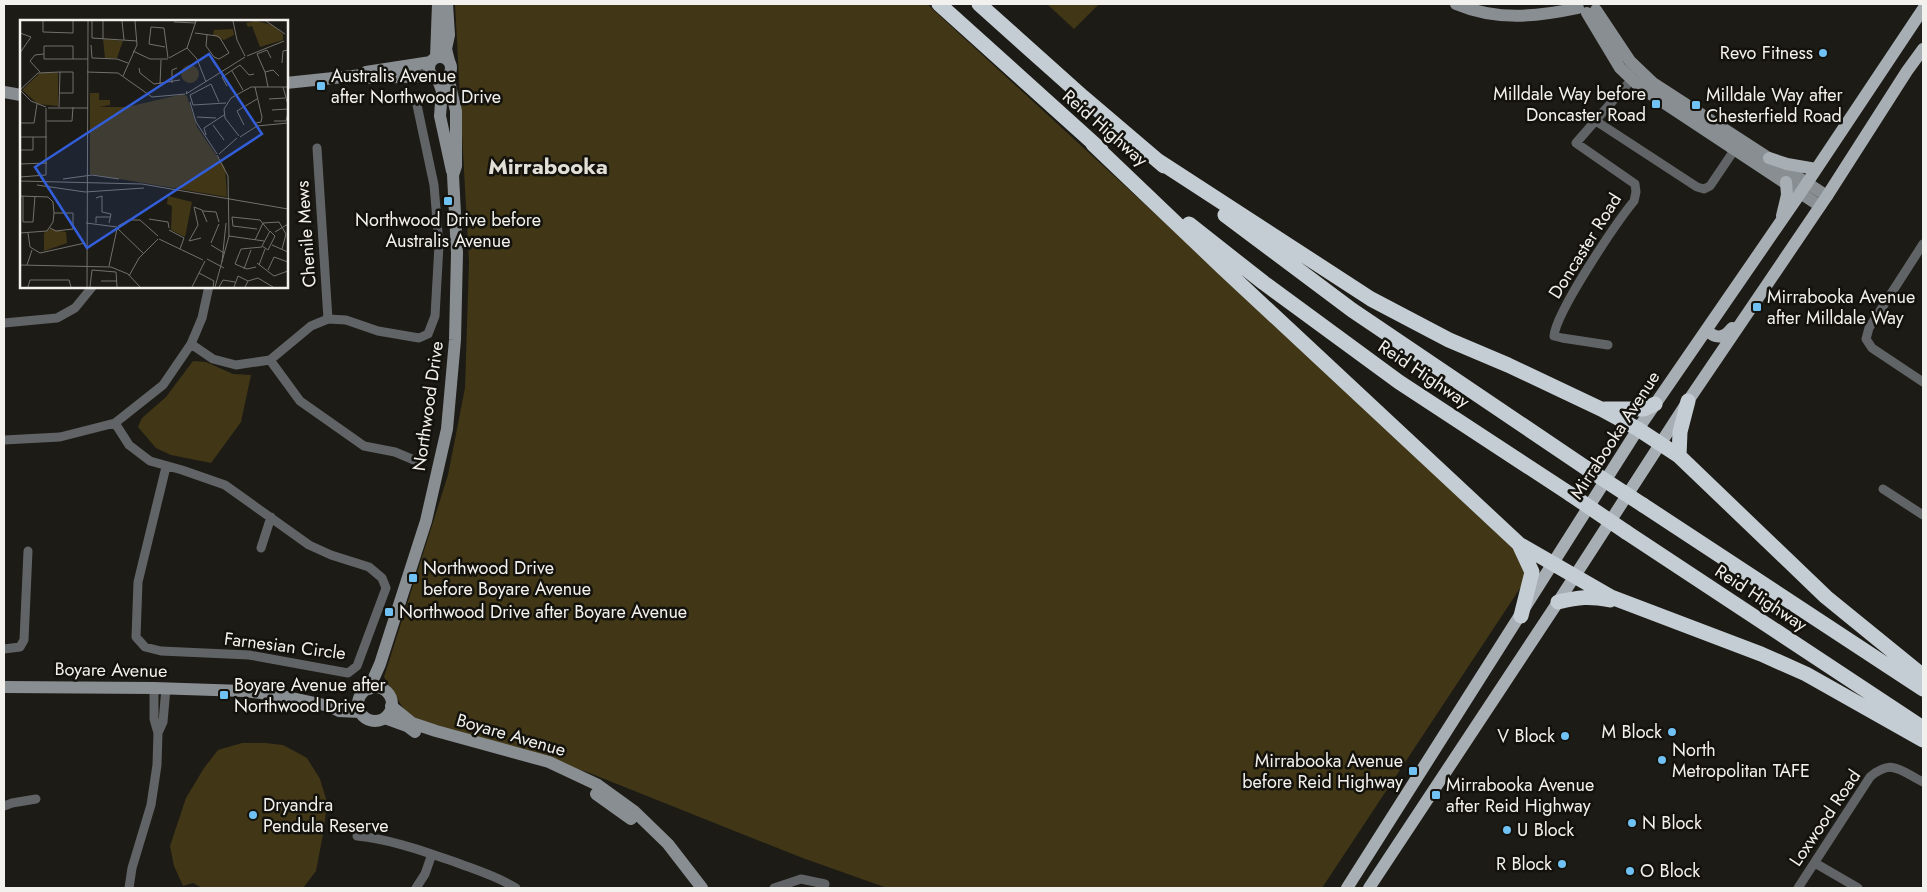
<svg xmlns="http://www.w3.org/2000/svg" width="1927" height="892" font-family="Jost,sans-serif">
  <style>
    .green { fill: #413717 }
    .lines { fill: none; stroke-linecap: round; stroke-linejoin: round }
    .street { stroke: #616466; stroke-width: 9 }
    .secondary { stroke: #898e92; stroke-width: 12 }
    .primary { stroke: #a8afb4; stroke-width: 12 }
    .highway { stroke: #c4cdd3; stroke-width: 15 }
    .highway-bridge { stroke: #c4cdd3; stroke-width: 15 }
    .poi-dot { fill: #70c1f4; stroke: #14120c; stroke-width: 2 }
    .labels { text-anchor: middle; dominant-baseline: central; stroke-width: 5; stroke-linejoin: round; paint-order: stroke }
    .poi-label { font-size: 18px; fill: #f3f1ed; stroke: #14120c; text-anchor: start }
    .street-label { font-size: 18px; fill: #f3f1ed; stroke: #14120c }
    .district-label { font-size: 22px; font-weight: bold; fill: #e2dfd6; stroke: #14120c }
    .inset-road { fill: none; stroke: #73716b; stroke-width: 1 }
    .view { fill: #325eda; fill-opacity: 0.15; stroke: #325eda; stroke-width: 2.5 }
    .inset-edge { fill: none; stroke: #f3f1ed; stroke-width: 2.5 }
  </style>
  <rect width="100%" height="100%" fill="#1d1b15"/>
  <path class="green" d="M455 4H927L1536 564 1322 888H887L800 857 587 772 440 728 408 716 384 677 448 475 465 388 469 262Z
    M1047 4H1099L1074 29Z
    M193 361 206 362 233 374 251 375 241 422 211 463 171 455 156 448 138 427 142 418 166 397Z
    M242 743H265L283 745 307 758 320 779 327 802 324 829 316 871 303 888H202L193 883 183 886 174 866 170 846 186 798 204 768 218 750Z"/>
  <g class="lines">
    <path class="street" d="M1596 121 1697 187 1704 189 1710 186 1735 149
      M317 148 328 319
      M1923 244 1869 328 1866 339 1872 348 1923 382
      M4 323 57 318 75 308 93 286
      M191 344 213 359 236 365 270 360 311 326 328 319 346 320 378 331 419 338 428 334 435 316 439 245 434 185 417 105
      M1608 345 1562 338 1554 336C1556 312 1616 223 1634 201L1636 192 1635 184 1576 143 1632 79
      M270 360 300 401 364 446 395 452 414 460
      M115 423 129 445 150 461 182 470 225 485 309 545 331 555 369 567 382 578 386 588 357 666 348 673 249 655 161 651 145 647 136 637 138 582 166 467
      M4 440 60 437 115 423 163 385 191 344 202 318 209 286
      M1883 489 1923 515
      M261 548 271 517
      M4 649 20 647 24 640 28 551
      M158 733 163 722 166 688
      M4 806 12 803 36 799
      M357 836C390 839 423 851 455 862 476 870 497 876 516 888
      M1815 863 1858 888
      M129 888 132 868 151 805 157 765 158 733 154 719V688
      M416 888 425 874 432 854
      M774 888 801 879 825 884
      M1798 888 1870 777C1892 758 1901 771 1923 782"/>
    <path class="secondary" d="M447 4 449 35 446 49 449 61
      M1456 4C1496 21 1536 17 1578 8
      M1596 10 1630 61 1653 83 1827 196
      M1587 13 1620 68 1640 87 1820 206
      M429 68a11 11 0 1 1 22 0a11 11 0 1 1-22 0Z
      M436 57 438 4
      M366 72 431 62
      M438 80 442 91 440 116 452 171
      M286 83 362 75 370 78 432 76
      M4 92 21 95
      M4 687 154 688 244 691 278 695 329 706 339 711 360 712
      M358 704a17 17 0 1 1 34 0a17 17 0 1 1-34 0Z
      M369 689 380 664 426 521 447 429 455 340 457 253 453 175 456 166V111L448 77
      M391 706 412 723 436 731 549 762 598 785 634 811 668 844 702 888
      M385 718 407 726 415 732
      M596 794 631 819"/>
    <path class="primary" d="M1769 158 1787 164 1816 169
      M1782 216 1787 195 1786 182
      M1706 330C1716 339 1723 339 1732 328
      M1347 888 1638 429 1797 198 1923 9
      M1369 888 1558 602 1688 401 1827 196 1907 71 1923 49"/>
    <path class="highway" d="M939 4 1101 150
      M979 4 1083 97 1164 166
      M1093 144 1223 268 1519 544 1611 597 1761 654 1806 674 1923 740
      M1157 160 1371 299 1449 340 1508 365 1601 409 1638 429 1679 456 1826 597 1923 676
      M1225 215 1352 310 1586 468
      M1189 224 1264 283 1399 382 1570 494
      M1605 409H1644L1655 404
      M1679 456 1680 432 1688 401
      M1643 505 1923 689
      M1626 532 1923 728
      M1519 544 1532 572 1521 616
      M1558 602C1579 597 1589 596 1610 600"/>
    <path class="highway-bridge" d="M1586 468 1643 505
      M1570 494 1626 532"/>
  </g>
  <g class="poi-dot">
    <circle cx="1823" cy="53" r="5"/>
    <rect x="316" y="81" width="10" height="10" rx="2.5"/>
    <rect x="1651" y="99" width="10" height="10" rx="2.5"/>
    <rect x="1691" y="100" width="10" height="10" rx="2.5"/>
    <rect x="443" y="196" width="10" height="10" rx="2.5"/>
    <rect x="1752" y="302" width="10" height="10" rx="2.5"/>
    <rect x="408" y="573" width="10" height="10" rx="2.5"/>
    <rect x="384" y="607" width="10" height="10" rx="2.5"/>
    <rect x="219" y="690" width="10" height="10" rx="2.5"/>
    <circle cx="1672" cy="732" r="5"/>
    <circle cx="1565" cy="736" r="5"/>
    <circle cx="1662" cy="760" r="5"/>
    <rect x="1408" y="766" width="10" height="10" rx="2.5"/>
    <rect x="1431" y="790" width="10" height="10" rx="2.5"/>
    <circle cx="253" cy="815" r="5"/>
    <circle cx="1632" cy="823" r="5"/>
    <circle cx="1507" cy="830" r="5"/>
    <circle cx="1562" cy="864" r="5"/>
    <circle cx="1630" cy="871" r="5"/>
  </g>
  <g class="labels">
    <g class="poi-label">
      <text x="1813" y="53" text-anchor="end">Revo Fitness</text>
      <text x="331" y="76">Australis Avenue<tspan x="331" dy="21">after Northwood Drive</tspan></text>
      <text x="1646" y="94" text-anchor="end">Milldale Way before<tspan x="1646" dy="21">Doncaster Road</tspan></text>
      <text x="1706" y="95">Milldale Way after<tspan x="1706" dy="21">Chesterfield Road</tspan></text>
      <text x="448" y="220" text-anchor="middle">Northwood Drive before<tspan x="448" dy="21">Australis Avenue</tspan></text>
      <text x="1767" y="297">Mirrabooka Avenue<tspan x="1767" dy="21">after Milldale Way</tspan></text>
      <text x="423" y="568">Northwood Drive<tspan x="423" dy="21">before Boyare Avenue</tspan></text>
      <text x="399" y="612">Northwood Drive after Boyare Avenue</text>
      <text x="234" y="685">Boyare Avenue after<tspan x="234" dy="21">Northwood Drive</tspan></text>
      <text x="1662" y="732" text-anchor="end">M Block</text>
      <text x="1555" y="736" text-anchor="end">V Block</text>
      <text x="1672" y="750">North<tspan x="1672" dy="21">Metropolitan TAFE</tspan></text>
      <text x="1403" y="761" text-anchor="end">Mirrabooka Avenue<tspan x="1403" dy="21">before Reid Highway</tspan></text>
      <text x="1446" y="785">Mirrabooka Avenue<tspan x="1446" dy="21">after Reid Highway</tspan></text>
      <text x="263" y="805">Dryandra<tspan x="263" dy="21">Pendula Reserve</tspan></text>
      <text x="1642" y="823">N Block</text>
      <text x="1517" y="830">U Block</text>
      <text x="1552" y="864" text-anchor="end">R Block</text>
      <text x="1640" y="871">O Block</text>
    </g>
    <g class="street-label">
      <text transform="translate(1105 128) rotate(41)">Reid Highway</text>
      <text transform="translate(306 234) rotate(-94)">Chenile Mews</text>
      <text transform="translate(1585 246) rotate(-58)">Doncaster Road</text>
      <text transform="translate(1424 374) rotate(34)">Reid Highway</text>
      <text transform="translate(428 406) rotate(-82)">Northwood Drive</text>
      <text transform="translate(1615 435) rotate(-57)">Mirrabooka Avenue</text>
      <text transform="translate(1761 598) rotate(33)">Reid Highway</text>
      <text transform="translate(285 646) rotate(7)">Farnesian Circle</text>
      <text transform="translate(111 670) rotate(1)">Boyare Avenue</text>
      <text transform="translate(511 735) rotate(16)">Boyare Avenue</text>
      <text transform="translate(1825 818) rotate(-56)">Loxwood Road</text>
    </g>
    <g class="district-label">
      <text x="548" y="166">Mirrabooka</text>
    </g>
  </g>
  <g transform="translate(20 20)">
    <rect width="268" height="268" fill="#1d1b15"/>
    <path d="M236 1 252 5 263 14V20L240 27 232 6 228 7 226 3ZM213 9 214 15 204 20 193 15 194 10ZM83 19 103 21 97 38H85ZM161 54a9 9 0 1 1 18 0a9 9 0 1 1-18 0ZM20 53H38V86L18 84 2 70ZM70 73H79V80H90V85L79 87H107L163 74 167 76 177 107 205 148 207 177 70 154ZM148 176 172 182 165 217 151 210 152 186 147 184ZM30 209 46 212 47 223 24 231V213Z" fill="#413717"/>
    <path class="inset-road" d="M23 1V12L53 13V1M72 1V18L117 21M102 1 104 20M213 1 217 20 225 36M246 1 265 14M154 2 176 3M0 13 11 17 0 33M175 13 197 16 200 18 209 33 199 39 194 37 186 26 187 15M83 19V1M71 25 72 38 97 39 108 43M145 27 129 24 131 7 144 8 148 38M167 28 177 39 186 62M113 31 130 39H148M227 36 264 21M149 38 167 28 176 1M53 39V26H24V39H68M262 43 263 31 268 30M119 48 120 53 134 64 160 60M212 51 223 70M20 52 10 41 15 35 24 34M40 52H53V73H40M67 52 98 53 132 77 165 74M245 52 253 50 259 56M103 56 117 25 115 1M152 63V50L157 48M140 64 141 40M207 66 202 57 220 45 229 55 234 54M235 67 242 97 241 102 236 103M248 67 245 52 237 34 247 30 251 38M263 67 268 85M0 70 18 53 40 52 39 87M0 70 11 81 26 87M167 71 166 74 225 37M249 79 265 78M170 82 176 102 197 134M199 82 191 64 170 75 173 85 206 83M28 88H68M252 90 268 89M177 97 196 98M27 101H52L53 87M254 101H266L268 93M0 103H14L17 84M193 105 204 120M224 105 217 91 237 79M186 115 184 108 204 95M219 116 205 98 204 89 211 78 231 67H268M0 117H27M220 117 237 106 268 103M0 130H13V117M199 134 217 118M0 144 27 143M0 157 26 155V88M43 159 72 155 99 159M0 161 122 164 268 189M17 165 65 172 124 168M0 176 28 177 33 182 34 193 33 202 27 211 0 213M3 176V202H13L15 176M76 178 82 176V192L91 194 89 203M183 191 196 192 199 202M129 199 148 202 149 208M66 203 97 207M76 203V197H90M98 206 109 200H120L138 216M30 208 36 211 53 209V193H34M98 209 123 233M237 209 213 206 212 197 240 200 249 211M149 210 164 218 160 229M250 211 255 216 248 230 242 226ZM255 212 268 204M8 213 10 227 20 233 65 223M209 216 244 221M181 218 169 221 178 205 174 187 182 190 187 202M139 219 183 240M235 220 243 203 259 202 266 214 262 229M191 223 199 204M191 225 204 233M252 225 268 232M187 239 204 248M202 242 206 203M237 243 254 256 268 251M0 245 91 247 108 254 120 267M7 245 12 230M239 245 245 229M89 246 97 209M236 247 227 249 215 244 221 229 242 227M224 249 231 230M248 250 254 237 268 242M179 253 194 261 193 267M109 256 119 238 138 219M81 261H97M8 267 10 260H49L51 267M67 267 68 1M70 267 72 250 96 252 97 267M172 267 185 241M195 267 209 216 208 156 197 135M199 267 203 260 215 262M214 267 218 256 228 261M225 267 228 261 238 258 253 267"/>
    <path class="view" d="M189 34 242 114 67 228 15 147Z"/>
    <rect width="268" height="268" class="inset-edge"/>
  </g>
  <rect width="1927" height="892" fill="none" stroke="#f3f1ed" stroke-width="10"/>
</svg>
